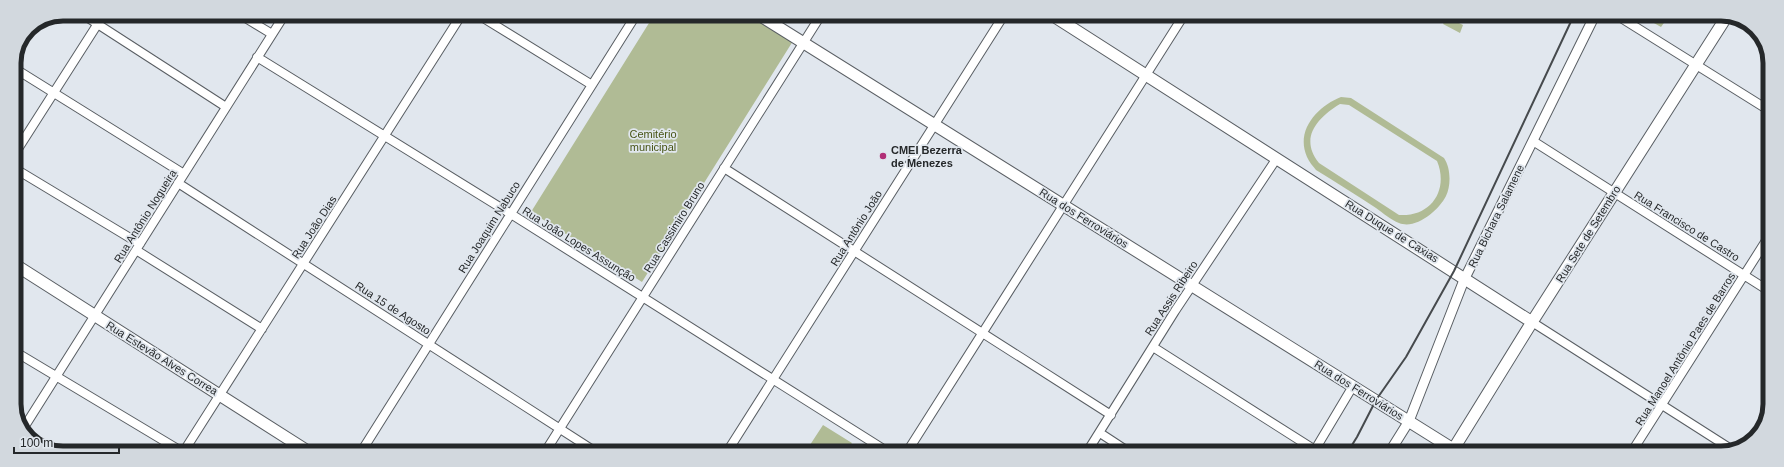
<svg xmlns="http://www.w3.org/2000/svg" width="1784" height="467" font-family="Arial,sans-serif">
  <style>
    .green { fill: #b0bb95; fill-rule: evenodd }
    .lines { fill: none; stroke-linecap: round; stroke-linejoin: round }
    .minor-casing { stroke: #595e63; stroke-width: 10 }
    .tertiary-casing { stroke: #595e63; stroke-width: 11 }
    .secondary-casing { stroke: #595e63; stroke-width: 13 }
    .minor { stroke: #fff; stroke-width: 8 }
    .tertiary { stroke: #fff; stroke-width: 9 }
    .secondary { stroke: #fff; stroke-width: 11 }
    .rail { stroke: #464a4d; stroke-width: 2 }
    .poi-dot { fill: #b12e76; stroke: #e1e7ee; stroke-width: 1.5 }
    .labels { text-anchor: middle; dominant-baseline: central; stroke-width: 3.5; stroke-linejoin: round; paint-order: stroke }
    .park-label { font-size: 11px; fill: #485516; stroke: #e1e7ee }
    .poi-label { font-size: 11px; font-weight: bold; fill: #25282a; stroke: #e1e7ee; text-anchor: start }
    .street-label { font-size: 11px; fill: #25282a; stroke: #e1e7ee }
    .rim { fill: none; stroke: #25282a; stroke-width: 5 }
  </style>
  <rect width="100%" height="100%" fill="#e1e7ee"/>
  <path class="green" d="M654 15H750L793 41 642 282 531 212Z
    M1647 16H1669L1661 27 1645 18Z
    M1447 17 1463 25 1460 33 1443 24Z
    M1341 97 1351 98 1444 158C1451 168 1451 186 1446 196 1439 210 1416 230 1399 223 1391 220 1383 213 1376 208 1356 195 1336 182 1316 170 1313 166 1309 162 1307 157 1295 130 1318 106 1341 97ZM1340 104 1349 105 1437 161C1449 190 1431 217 1399 215L1319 163C1299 138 1317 118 1340 104Z
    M823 425 852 443 846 452 806 451Z"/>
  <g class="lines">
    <g class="minor-casing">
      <path id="minor" d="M82 14 226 107
        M239 14 272 34
        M270 14 281 20
        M477 14 592 85
        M1618 16 1770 111
        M257 57 511 214 888 452
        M14 68 184 174
        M1533 141 1769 291
        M14 155 104 14
        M14 168 140 244
        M724 168 1111 415
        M178 183 596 452
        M136 250 262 329
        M1532 322 1731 449
        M1153 347 1315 450
        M14 351 181 451
        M23 429 285 14
        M1100 433 1129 452
        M184 451 462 14
        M361 452 636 15
        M545 452 821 15
        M727 452 1004 15
        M907 452 1184 15
        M1087 452 1175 311 1277 158
        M1313 453 1353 386
        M1631 453 1769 236"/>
    </g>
    <g class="tertiary-casing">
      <path id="tertiary" d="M1389 453 1409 421 1464 280 1595 15"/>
    </g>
    <g class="secondary-casing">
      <path id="secondary" d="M759 15 1453 449
        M1052 15 1532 322
        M14 264 309 452
        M1451 453 1532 322 1727 16"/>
    </g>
    <use href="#minor" class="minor"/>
    <use href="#tertiary" class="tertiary"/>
    <use href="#secondary" class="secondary"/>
    <path class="rail" d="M1347 453 1357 437 1376 400 1406 357 1454 271 1574 15"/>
  </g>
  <circle class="poi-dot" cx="883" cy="156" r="4"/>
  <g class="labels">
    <g class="park-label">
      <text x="653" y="134">Cemitério<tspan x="653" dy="13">municipal</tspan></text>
    </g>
    <g class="poi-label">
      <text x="891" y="150">CMEI Bezerra<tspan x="891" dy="13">de Menezes</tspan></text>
    </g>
    <g class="street-label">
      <text transform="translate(145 216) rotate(-58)">Rua Antônio Nogueira</text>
      <text transform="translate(1496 216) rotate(-64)">Rua Bichara Salamene</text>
      <text transform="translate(1084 218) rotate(32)">Rua dos Ferroviários</text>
      <text transform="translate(1687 226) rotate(32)">Rua Francisco de Castro</text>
      <text transform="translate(314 227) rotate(-57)">Rua João Dias</text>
      <text transform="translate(489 227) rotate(-58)">Rua Joaquim Nabuco</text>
      <text transform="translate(674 227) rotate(-58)">Rua Cassimiro Bruno</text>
      <text transform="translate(856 228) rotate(-58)">Rua Antônio João</text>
      <text transform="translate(1392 231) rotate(32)">Rua Duque de Caxias</text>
      <text transform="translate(1588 234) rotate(-58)">Rua Sete de Setembro</text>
      <text transform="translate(579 244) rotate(32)">Rua João Lopes Assunção</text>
      <text transform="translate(1171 298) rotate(-57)">Rua Assis Ribeiro</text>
      <text transform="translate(393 308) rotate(33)">Rua 15 de Agosto</text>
      <text transform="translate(1685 349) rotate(-58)">Rua Manoel Antônio Paes de Barros</text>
      <text transform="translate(162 358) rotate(32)">Rua Estevão Alves Correa</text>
      <text transform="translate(1359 390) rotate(32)">Rua dos Ferroviários</text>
    </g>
  </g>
  <path d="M0 0H1784V467H0ZM63 21H1721A42 42 0 0 1 1763 63V404A42 42 0 0 1 1721 446H63A42 42 0 0 1 21 404V63A42 42 0 0 1 63 21Z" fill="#d2d8de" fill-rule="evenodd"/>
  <path class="rim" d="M63 21H1721A42 42 0 0 1 1763 63V404A42 42 0 0 1 1721 446H63A42 42 0 0 1 21 404V63A42 42 0 0 1 63 21Z"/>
  <path d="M14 447v6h105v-6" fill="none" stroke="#25282a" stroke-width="2"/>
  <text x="20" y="447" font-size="12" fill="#25282a" stroke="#e1e7ee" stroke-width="3" paint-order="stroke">100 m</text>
</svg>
